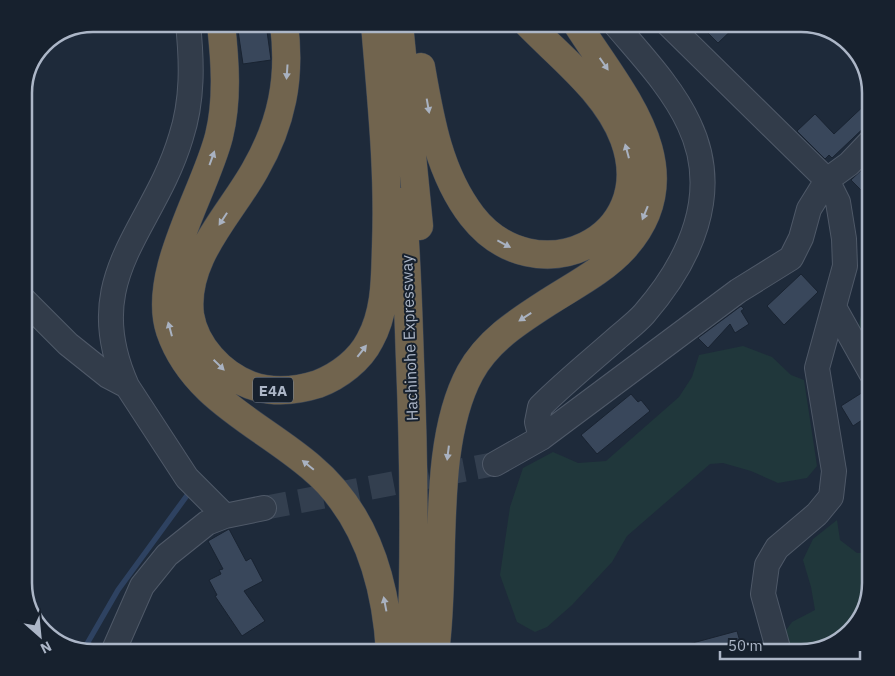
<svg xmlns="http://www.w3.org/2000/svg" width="895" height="676" font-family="'IBM Plex Sans',sans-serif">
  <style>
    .green { fill: #20373b }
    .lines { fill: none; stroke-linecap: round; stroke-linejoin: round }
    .stream { stroke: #2e4261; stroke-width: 5.5 }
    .building { fill: #39475b; stroke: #192331 }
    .minor-tunnel { stroke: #333f4f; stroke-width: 24; stroke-dasharray: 24 12; stroke-linecap: butt }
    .minor-casing { stroke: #4f5968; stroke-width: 26 }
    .highway-casing { stroke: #3c4655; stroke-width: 29 }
    .minor { stroke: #323c4a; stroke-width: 24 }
    .highway { stroke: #71644e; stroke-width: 28 }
    .oneway { fill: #a9b2c1 }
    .labels { text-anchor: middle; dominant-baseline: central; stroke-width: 4; stroke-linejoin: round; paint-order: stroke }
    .shield { fill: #17212e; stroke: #7f8999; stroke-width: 1 }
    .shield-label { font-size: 15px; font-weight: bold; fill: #acb6c7 }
    .street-label { font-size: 16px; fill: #acb6c7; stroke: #17212e }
    .rim { fill: none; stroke: #acb6c7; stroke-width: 2.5 }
  </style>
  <rect width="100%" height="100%" fill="#1e2a3a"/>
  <path class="green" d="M871 269V339H862C857 322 859 316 869 302L861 287 864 273Z
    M743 346 772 357 791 375 804 380 817 466 807 478 778 483 751 471 723 463 710 464 627 536 612 562 572 605 547 627 535 632 517 622 500 575 510 507 523 468 553 452 578 463 606 461 679 397 692 377 699 355Z
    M837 520 840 540 857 553H871C871 614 854 652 787 652L784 633 792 622 815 610 811 587 803 560 813 539Z"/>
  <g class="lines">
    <path class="stream" d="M84 649 118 590 191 490"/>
  </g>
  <path class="building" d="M237 24H266L271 60 243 64Z
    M699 24H738L718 43Z
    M871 99V121L832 158 829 155 825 159 797 131 815 114 834 134Z
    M871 161V200L851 180Z
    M801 274 818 292 784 325 767 306Z
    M741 306 744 309 741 311 749 324 735 333 730 324 708 348 698 338Z
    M871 387V414L853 426 841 406Z
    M631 394 638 402 641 400 650 411 597 454 581 435Z
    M229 529 246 561 251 558 263 581 244 591 265 621 242 636 215 596 217 595 209 580 221 574 219 570 223 569 208 541Z
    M737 631 743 652H675L674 648Z"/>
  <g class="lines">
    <path class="minor-tunnel" d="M264 508 495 464"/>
    <g class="minor-casing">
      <path id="minor" d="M668 24 827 180 838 202 844 239 845 266 817 368 834 471 831 497 817 514 777 548 767 565 763 594 779 652
        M24 300 68 344 108 376 127 386 187 478 225 516
        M834 307 871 373
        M127 386C78 277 153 231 181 137 193 100 192 62 188 24
        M541 438 537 422 540 407C564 383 590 362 616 339 625 331 636 323 644 314 690 261 722 193 689 124 672 87 641 55 615 24
        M495 464 541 438 738 291 791 258 801 238 809 209 827 180 849 164 871 141
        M113 652 142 586 167 555 207 523 225 516 264 508"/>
    </g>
    <g class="highway-casing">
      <path id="highway" d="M221 24C225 60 228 100 219 136 205 192 151 274 170 331 193 398 261 424 311 467 366 513 386 584 390 652
        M284 24C291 78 282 123 255 170 230 215 183 259 190 315 195 346 221 374 250 385 272 393 296 391 318 384 339 376 360 360 370 340 386 311 385 277 386 246 389 171 381 98 375 24
        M399 24 419 226
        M421 67C430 119 439 173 472 216 535 297 661 240 624 139 607 93 561 58 528 24
        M402 202C407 254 408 307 410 361 414 458 415 555 411 652
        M435 652C447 569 430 447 470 373 488 340 519 321 550 301 575 285 604 270 624 248 694 170 620 92 577 24"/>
    </g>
    <use href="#minor" class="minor"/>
    <use href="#highway" class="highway"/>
  </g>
  <defs><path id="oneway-solid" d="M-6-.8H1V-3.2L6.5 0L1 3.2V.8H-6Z" transform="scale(1.25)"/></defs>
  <g class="oneway">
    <use href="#oneway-solid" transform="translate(604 64) rotate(55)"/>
    <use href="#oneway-solid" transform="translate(287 72) rotate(94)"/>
    <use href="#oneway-solid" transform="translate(428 106) rotate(80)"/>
    <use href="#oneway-solid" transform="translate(627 151) rotate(-105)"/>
    <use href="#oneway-solid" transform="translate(212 158) rotate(-70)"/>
    <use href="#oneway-solid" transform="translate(645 213) rotate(112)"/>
    <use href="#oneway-solid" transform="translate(223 219) rotate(123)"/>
    <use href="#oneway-solid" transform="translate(504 244) rotate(28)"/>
    <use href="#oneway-solid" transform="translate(525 317) rotate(147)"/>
    <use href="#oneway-solid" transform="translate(170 329) rotate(-105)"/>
    <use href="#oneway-solid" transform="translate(362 351) rotate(-52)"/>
    <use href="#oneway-solid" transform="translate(219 365) rotate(44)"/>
    <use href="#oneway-solid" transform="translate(448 453) rotate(97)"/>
    <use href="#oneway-solid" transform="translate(308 465) rotate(-141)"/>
    <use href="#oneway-solid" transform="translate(385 604) rotate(-101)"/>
  </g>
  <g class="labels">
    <rect class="shield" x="253" y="377.5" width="40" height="25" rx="4"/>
    <g class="shield-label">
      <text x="273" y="390">E4A</text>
    </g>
    <g class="street-label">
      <text transform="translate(409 338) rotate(-92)">Hachinohe Expressway</text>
    </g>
  </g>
  <path d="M0 0H895V676H0ZM93 32H801A61 61 0 0 1 862 93V583A61 61 0 0 1 801 644H93A61 61 0 0 1 32 583V93A61 61 0 0 1 93 32Z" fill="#17212e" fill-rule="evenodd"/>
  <path class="rim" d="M93 32H801A61 61 0 0 1 862 93V583A61 61 0 0 1 801 644H93A61 61 0 0 1 32 583V93A61 61 0 0 1 93 32Z"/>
  <g transform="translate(40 636) rotate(153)" stroke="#17212e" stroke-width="4" paint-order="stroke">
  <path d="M0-4L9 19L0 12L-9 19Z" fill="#acb6c7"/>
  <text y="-8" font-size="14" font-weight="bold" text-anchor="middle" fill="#acb6c7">N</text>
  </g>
  <path d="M720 651v8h140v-8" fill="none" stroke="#acb6c7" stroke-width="2.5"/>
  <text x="728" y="651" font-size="15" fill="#acb6c7" stroke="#17212e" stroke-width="4" paint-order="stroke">50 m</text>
</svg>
